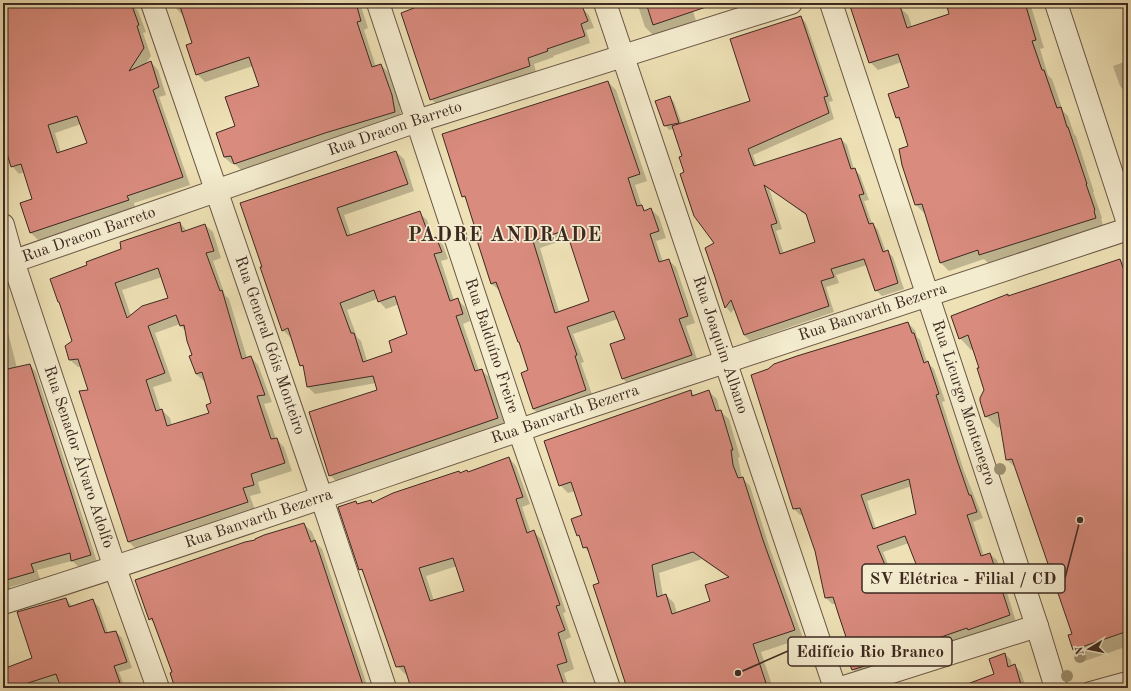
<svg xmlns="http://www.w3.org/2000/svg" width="1131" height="691" viewBox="0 0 1131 691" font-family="'Old Standard TT',serif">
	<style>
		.shadow { fill: #0003; fill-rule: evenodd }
		.building { fill: #d98b7e; stroke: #3d2921; fill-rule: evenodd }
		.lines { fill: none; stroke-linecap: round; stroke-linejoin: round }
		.lane-casing { stroke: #695746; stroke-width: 13 }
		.street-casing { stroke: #695746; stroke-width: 24 }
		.lane { stroke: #f4eccf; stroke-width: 11 }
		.street { stroke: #f4eccf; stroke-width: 22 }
		.tree { fill: #9e9172 }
		.labels { text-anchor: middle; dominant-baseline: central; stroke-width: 3.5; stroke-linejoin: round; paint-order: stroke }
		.street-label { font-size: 16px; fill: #3d2921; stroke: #f4eccf }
		.district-label { font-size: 20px; font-weight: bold; letter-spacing: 1px; fill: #3d2921; stroke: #f4eccf }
		.leader { fill: none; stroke: #3d2921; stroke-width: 1.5 }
		.callout-dot { fill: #3d2921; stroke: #f4eccf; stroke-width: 1.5 }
		.callout { fill: #f4eccf; stroke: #3d2921; stroke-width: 1.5 }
		.callout-label { font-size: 17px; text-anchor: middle; font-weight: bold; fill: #3d2921 }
	</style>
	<rect width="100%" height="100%" fill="#eee1b5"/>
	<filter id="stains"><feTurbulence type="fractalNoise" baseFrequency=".005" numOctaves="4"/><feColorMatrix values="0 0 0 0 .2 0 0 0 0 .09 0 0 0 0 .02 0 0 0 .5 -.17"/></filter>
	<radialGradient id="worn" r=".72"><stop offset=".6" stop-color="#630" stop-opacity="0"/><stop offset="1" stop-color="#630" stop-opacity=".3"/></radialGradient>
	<g class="shadow">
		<path d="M 3,3 L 131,4 L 138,11 L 146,32 L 143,33 L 151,56 L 145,65 L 151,62 L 158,70 L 166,95 L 159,97 L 190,185 L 134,203 L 135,207 L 38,240 L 30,232 L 33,200 L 24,172 L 19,174 L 12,166 L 7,149 L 5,149 L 3,148 ZM 81,124 L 88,144 L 61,153 L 55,133 Z"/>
		<polygon points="173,3 360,3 368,28 364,30 376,67 381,65 388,72 399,103 402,120 242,171 235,164 232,164 224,157 237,127 260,87 253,66 205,82 197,74 193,43 186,19 174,6"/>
		<polygon points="413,3 577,3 589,15 594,28 586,30 590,43 553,56 554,57 534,64 536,72 438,105 431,99"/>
		<polygon points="637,3 701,3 692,8 696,21 653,35 645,27"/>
		<polygon points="851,3 899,3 900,8 908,15 912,27 950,15 947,3 1030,3 1044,48 1040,49 1048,75 1052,79 1063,111 1068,116 1074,134 1076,136 1094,192 1093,192 1102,218 1101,219 1103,225 988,263 984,259 949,271 941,263 926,212 924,213 916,205 910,147 902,123 897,118 910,88 902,62 878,70 870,62"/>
		<path d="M 801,17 L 806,23 L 833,101 L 829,102 L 834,119 L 753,155 L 757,166 L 841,139 L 847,145 L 854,169 L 860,175 L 869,200 L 864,201 L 872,223 L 878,230 L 886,252 L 887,251 L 893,257 L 904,289 L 882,296 L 876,290 L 867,265 L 836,275 L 839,283 L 826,287 L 834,312 L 750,341 L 744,335 L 735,308 L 731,313 L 726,307 L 706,248 L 715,243 L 685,172 L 684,157 L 674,129 L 669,130 L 665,125 L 670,97 L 674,102 L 682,124 L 751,102 ZM 769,188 L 807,216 L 816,243 L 784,254 L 776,231 L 782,229 Z"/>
		<polygon points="1128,48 1128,90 1124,91 1120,86 1113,66 1127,61 1123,49"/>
		<path d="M 608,82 L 616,90 L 647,181 L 635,185 L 642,207 L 646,211 L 651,209 L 659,217 L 666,238 L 656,241 L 663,262 L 668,260 L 676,267 L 695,323 L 686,326 L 698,362 L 630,386 L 622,378 L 626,339 L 618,319 L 573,334 L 584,362 L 581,363 L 593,397 L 541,416 L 533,409 L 529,371 L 521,344 L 518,342 L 500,291 L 492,284 L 474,229 L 476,228 L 467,200 L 463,196 ZM 570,238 L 591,301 L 559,312 L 540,248 Z"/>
		<path d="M 396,152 L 404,159 L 414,191 L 344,215 L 351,236 L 419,213 L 427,220 L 434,239 L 436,238 L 443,245 L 448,259 L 441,261 L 454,301 L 458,300 L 465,307 L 470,321 L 463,324 L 479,371 L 481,370 L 489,377 L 505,425 L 337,482 L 330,475 L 378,391 L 376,383 L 315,394 L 308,387 L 305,369 L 301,365 L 292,337 L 290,337 L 283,330 L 261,268 ZM 377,299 L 386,309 L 399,304 L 409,335 L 394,352 L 367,361 L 361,341 L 357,337 L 347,310 ZM 292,326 L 285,330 L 285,328 Z"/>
		<path d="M 180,223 L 187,231 L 205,225 L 213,232 L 221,258 L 213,261 L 225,295 L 229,299 L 247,358 L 251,357 L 258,365 L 272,402 L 264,404 L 276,439 L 284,447 L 292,471 L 258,482 L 261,493 L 250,496 L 255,510 L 137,550 L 129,542 L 81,392 L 89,390 L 82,367 L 78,367 L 70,360 L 88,266 ZM 162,277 L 170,299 L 131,316 L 122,290 ZM 180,324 L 186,332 L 196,374 L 204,381 L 205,381 L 213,404 L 210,414 L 172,426 L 170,418 L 162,410 L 161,411 L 153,387 L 172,381 L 155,333 Z"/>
		<polygon points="1120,260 1128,268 1128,646 1085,661 1074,649 1073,634 1016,468 1007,460 1001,426 998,428 986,416 985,390 980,368 974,349 971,350 960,338 1007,295 1009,297"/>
		<polygon points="3,313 17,368 30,365 36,372 97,562 79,567 72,561 37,570 40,579 10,587 12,592 3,595"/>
		<path d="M 908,323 L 915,330 L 917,337 L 920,340 L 927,362 L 934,369 L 945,401 L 942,402 L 964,471 L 983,518 L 973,522 L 984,556 L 990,554 L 997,560 L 1016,622 L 976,636 L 974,634 L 907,657 L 860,676 L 853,669 L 851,650 L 836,604 L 832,604 L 826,598 L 816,551 L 804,515 L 800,515 L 794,509 ZM 912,486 L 917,514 L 876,529 L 867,501 ZM 909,543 L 917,564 L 891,572 L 883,552 Z"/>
		<path d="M 690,391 L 695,396 L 709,392 L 717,399 L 720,411 L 729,419 L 740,457 L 738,458 L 741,474 L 742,478 L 750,486 L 770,549 L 803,638 L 761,652 L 773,688 L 628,688 L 601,583 L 591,555 L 584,547 L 581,538 L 578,535 L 583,516 L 575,491 L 568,493 L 560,485 ZM 702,559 L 729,578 L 711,602 L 677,613 L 674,603 L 666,595 L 663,596 L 659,573 Z"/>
		<path d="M 509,458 L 516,466 L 530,504 L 522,507 L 531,533 L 534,532 L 541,539 L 566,612 L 563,613 L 571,637 L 565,640 L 574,669 L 564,673 L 569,688 L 412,688 L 408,673 L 405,674 L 397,666 L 366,576 L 360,569 L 356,502 L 358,505 L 371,501 L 373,503 L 459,472 L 461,473 L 467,471 L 469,473 ZM 457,566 L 465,591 L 434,601 L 426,576 Z"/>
		<polygon points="304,524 312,532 316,542 322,549 368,688 176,688 173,673 156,625 150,619 256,541"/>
		<polygon points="66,599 73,607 92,600 99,607 108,633 116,632 122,638 132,668 119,672 125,688 62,688 60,681 36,688 3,688 3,669 33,659"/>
		<polygon points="1005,654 1011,660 1012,667 1015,666 1021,672 1026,688 958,688 995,675"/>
	</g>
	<g class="building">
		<path d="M 3,3 L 131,3 L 139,25 L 137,26 L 144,48 L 129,71 L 151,61 L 159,87 L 153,90 L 183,177 L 127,196 L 129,200 L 30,233 L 20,203 L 32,199 L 21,164 L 11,167 L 3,140 ZM 77,116 L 87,143 L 57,153 L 48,125 Z"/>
		<polygon points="179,3 356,3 361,21 357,22 372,67 381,64 392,95 395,112 325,133 234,164 231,156 224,157 216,133 235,126 225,97 259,86 249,57 196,75 186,45 192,43"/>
		<polygon points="412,3 581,3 588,21 581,24 585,36 547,49 548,51 528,58 530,66 430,100 401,13 414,8"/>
		<polygon points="646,3 709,3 709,6 653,25"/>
		<polygon points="849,3 894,3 895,7 900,6 907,28 949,14 946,3 1025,3 1036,40 1032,41 1042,70 1044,70 1057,108 1061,107 1067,127 1068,127 1087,184 1086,184 1095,210 1094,211 1096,218 979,255 978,250 940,263 922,204 915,205 902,165 899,149 908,146 899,117 896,118 888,94 909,87 898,54 869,63"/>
		<path d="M 801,16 L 828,96 L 824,97 L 829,113 L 748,149 L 754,166 L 841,138 L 851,169 L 855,168 L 864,194 L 859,195 L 869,224 L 873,223 L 883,252 L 888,250 L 898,283 L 875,291 L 864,259 L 831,269 L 834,277 L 821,281 L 829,306 L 744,335 L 731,300 L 725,308 L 715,277 L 705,248 L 714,243 L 694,216 L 680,174 L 684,172 L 679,157 L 682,156 L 672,126 L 750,101 L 730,39 ZM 764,185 L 806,214 L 815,242 L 780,254 L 771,225 L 777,223 Z"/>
		<path d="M 608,81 L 640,174 L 628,178 L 637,206 L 642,205 L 644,211 L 651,208 L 659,231 L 650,234 L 659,262 L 669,259 L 688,316 L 679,319 L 692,355 L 622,379 L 610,344 L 625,339 L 614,311 L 567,327 L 577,355 L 575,356 L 586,390 L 533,409 L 521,373 L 528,370 L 519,342 L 518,342 L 496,282 L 491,284 L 473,228 L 475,228 L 465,196 L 462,197 L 442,134 ZM 566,230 L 589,301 L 555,313 L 533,241 Z"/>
		<polygon points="670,96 679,123 664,126 655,101"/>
		<path d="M 396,151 L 408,184 L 337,208 L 347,236 L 420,211 L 430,239 L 436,237 L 442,252 L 434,254 L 443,280 L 450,301 L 458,298 L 463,314 L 456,316 L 475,371 L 482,369 L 498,418 L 329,476 L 309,412 L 377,390 L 373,376 L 307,387 L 303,365 L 300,366 L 288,328 L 282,331 L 260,267 L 262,267 L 240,203 ZM 374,290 L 378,302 L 395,296 L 407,334 L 389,341 L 392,352 L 363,362 L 354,333 L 351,333 L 340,303 Z"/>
		<path d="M 180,222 L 182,232 L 205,224 L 214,251 L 206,253 L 220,291 L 222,290 L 242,359 L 251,356 L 265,395 L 257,396 L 271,439 L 277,438 L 285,463 L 251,474 L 254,485 L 243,488 L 248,502 L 128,542 L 79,391 L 88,390 L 78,359 L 69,360 L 65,346 L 72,341 L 59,302 L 58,302 L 50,279 L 87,265 L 86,262 L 121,249 L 120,242 ZM 158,268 L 168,298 L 142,306 L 127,318 L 115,283 ZM 176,315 L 180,326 L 184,325 L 187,341 L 192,355 L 189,356 L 196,374 L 202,372 L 211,403 L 206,405 L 209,413 L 167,426 L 162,409 L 156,411 L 146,380 L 165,373 L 148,326 Z"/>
		<polygon points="1120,259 1128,282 1128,631 1073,650 1068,635 1072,634 1012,459 1006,460 998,412 985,417 980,401 980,398 984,390 977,368 979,368 968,335 959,339 951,316 1008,294 1008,296"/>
		<path d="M 908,322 L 912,333 L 914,333 L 924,363 L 928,361 L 939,394 L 936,395 L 958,463 L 969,495 L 971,495 L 977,512 L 967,515 L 981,556 L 990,553 L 1010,615 L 968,630 L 967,628 L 901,651 L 902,654 L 852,670 L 844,651 L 850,649 L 838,613 L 833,597 L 825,598 L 815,551 L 800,508 L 793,509 L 751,375 L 768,369 L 774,364 L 797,356 ZM 909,479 L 916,514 L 873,529 L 861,495 ZM 905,536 L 916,564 L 888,572 L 877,546 Z"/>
		<polygon points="30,364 91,555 71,561 70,553 31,564 34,572 3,581 3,483 6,483 3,470 3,370"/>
		<path d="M 691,390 L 692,396 L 709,390 L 716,411 L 721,410 L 733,450 L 731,450 L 733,465 L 738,478 L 743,477 L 763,540 L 795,630 L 753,644 L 766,683 L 750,688 L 627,688 L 593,585 L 599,583 L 587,547 L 583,548 L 579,535 L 577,536 L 571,519 L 582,515 L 571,482 L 559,486 L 544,441 ZM 693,552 L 729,577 L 705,585 L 710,601 L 672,614 L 666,594 L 657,597 L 652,565 Z"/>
		<path d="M 509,457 L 523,497 L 516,499 L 527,533 L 534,530 L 560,605 L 556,606 L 565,630 L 558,633 L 567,662 L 557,665 L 565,688 L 411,688 L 404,666 L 396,667 L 362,569 L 359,570 L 338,507 L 356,501 L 357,504 L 371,500 L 372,503 L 393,493 L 459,471 L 460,473 L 467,470 L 468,472 ZM 453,558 L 464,591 L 430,601 L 419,568 Z"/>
		<polygon points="304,523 311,542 315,540 364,688 175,688 170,673 172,672 152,618 149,620 135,580 245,542 255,540 255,539 264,535"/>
		<polygon points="66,598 69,607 93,599 105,633 116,631 127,662 114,666 120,683 106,688 61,688 56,674 25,684 27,688 7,688 3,676 3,669 32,658 17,612"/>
		<polygon points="1005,653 1008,667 1015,664 1022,688 962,688 962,686 994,674 989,659"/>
	</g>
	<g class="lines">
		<defs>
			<polyline id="lane" points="1088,688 1128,677"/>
			<g id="street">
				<path id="s1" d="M 152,3 L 322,499 L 385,688"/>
				<path id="s2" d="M 378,3 L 519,430 L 609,688"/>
				<path id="s3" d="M 605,3 L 835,688"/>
				<path id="s4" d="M 831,3 L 1037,626 L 1056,688"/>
				<polyline points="1056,3 1128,223"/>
				<path id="s5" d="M 3,225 L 13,261 L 115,568 L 158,688"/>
				<path id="s6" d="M 3,265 L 417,121 L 791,3"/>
				<path id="s7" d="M 3,603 C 176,549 346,489 517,431 C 720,362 924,296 1128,229"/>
				<polyline points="841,688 1037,626"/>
			</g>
		</defs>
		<use href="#lane" class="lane-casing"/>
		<use href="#street" class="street-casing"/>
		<use href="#lane" class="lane"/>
		<use href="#street" class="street"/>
	</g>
	<g class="tree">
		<circle cx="1000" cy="469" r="6"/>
		<circle cx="1080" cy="657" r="6"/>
		<circle cx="1067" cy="676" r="6"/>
	</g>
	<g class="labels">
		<g class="street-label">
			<text stroke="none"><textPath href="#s6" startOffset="415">Rua Dracon Barreto</textPath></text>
			<text stroke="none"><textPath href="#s6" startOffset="91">Rua Dracon Barreto</textPath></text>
			<text stroke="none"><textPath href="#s7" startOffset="917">Rua Banvarth Bezerra</textPath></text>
			<text stroke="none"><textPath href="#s1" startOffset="362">Rua General Góis Monteiro</textPath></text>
			<text stroke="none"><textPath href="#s3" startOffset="361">Rua Joaquim Albano</textPath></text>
			<text stroke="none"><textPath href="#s2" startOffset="361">Rua Balduíno Freire</textPath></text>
			<text stroke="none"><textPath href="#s4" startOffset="421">Rua Licurgo Montenegro</textPath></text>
			<text stroke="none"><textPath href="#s7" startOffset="593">Rua Banvarth Bezerra</textPath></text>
			<text stroke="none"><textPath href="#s5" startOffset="244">Rua Senador Álvaro Adolfo</textPath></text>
			<text stroke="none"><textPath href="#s7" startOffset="269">Rua Banvarth Bezerra</textPath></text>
		</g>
		<g class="district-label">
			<text x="505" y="236">PADRE ANDRADE</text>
		</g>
	</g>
	<path class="leader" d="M1080 520L1065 578M738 673L788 651"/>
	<g class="callout-dot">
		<circle cx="1080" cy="520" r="4"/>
		<circle cx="738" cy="673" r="4"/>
	</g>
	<g class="callout">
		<rect x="862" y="564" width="203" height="29" rx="4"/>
		<rect x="788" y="637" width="164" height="29" rx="4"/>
	</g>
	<g class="callout-label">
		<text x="963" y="584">SV Elétrica - Filial / CD</text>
		<text x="870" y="657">Edifício Rio Branco</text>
	</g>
	<rect width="1131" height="691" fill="none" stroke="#eee1b5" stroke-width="16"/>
	<rect x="4" y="4" width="1123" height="683" fill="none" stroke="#3d2921" stroke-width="2"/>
	<rect x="8" y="8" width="1115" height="675" fill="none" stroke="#3d2921"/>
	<g transform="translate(1089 649) rotate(260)" stroke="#f4eccf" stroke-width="3" paint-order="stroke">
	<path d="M0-3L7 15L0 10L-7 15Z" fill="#3d2921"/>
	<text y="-6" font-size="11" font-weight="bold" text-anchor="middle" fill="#3d2921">N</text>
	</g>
	<rect width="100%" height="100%" filter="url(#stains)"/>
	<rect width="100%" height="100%" fill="url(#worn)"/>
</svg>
